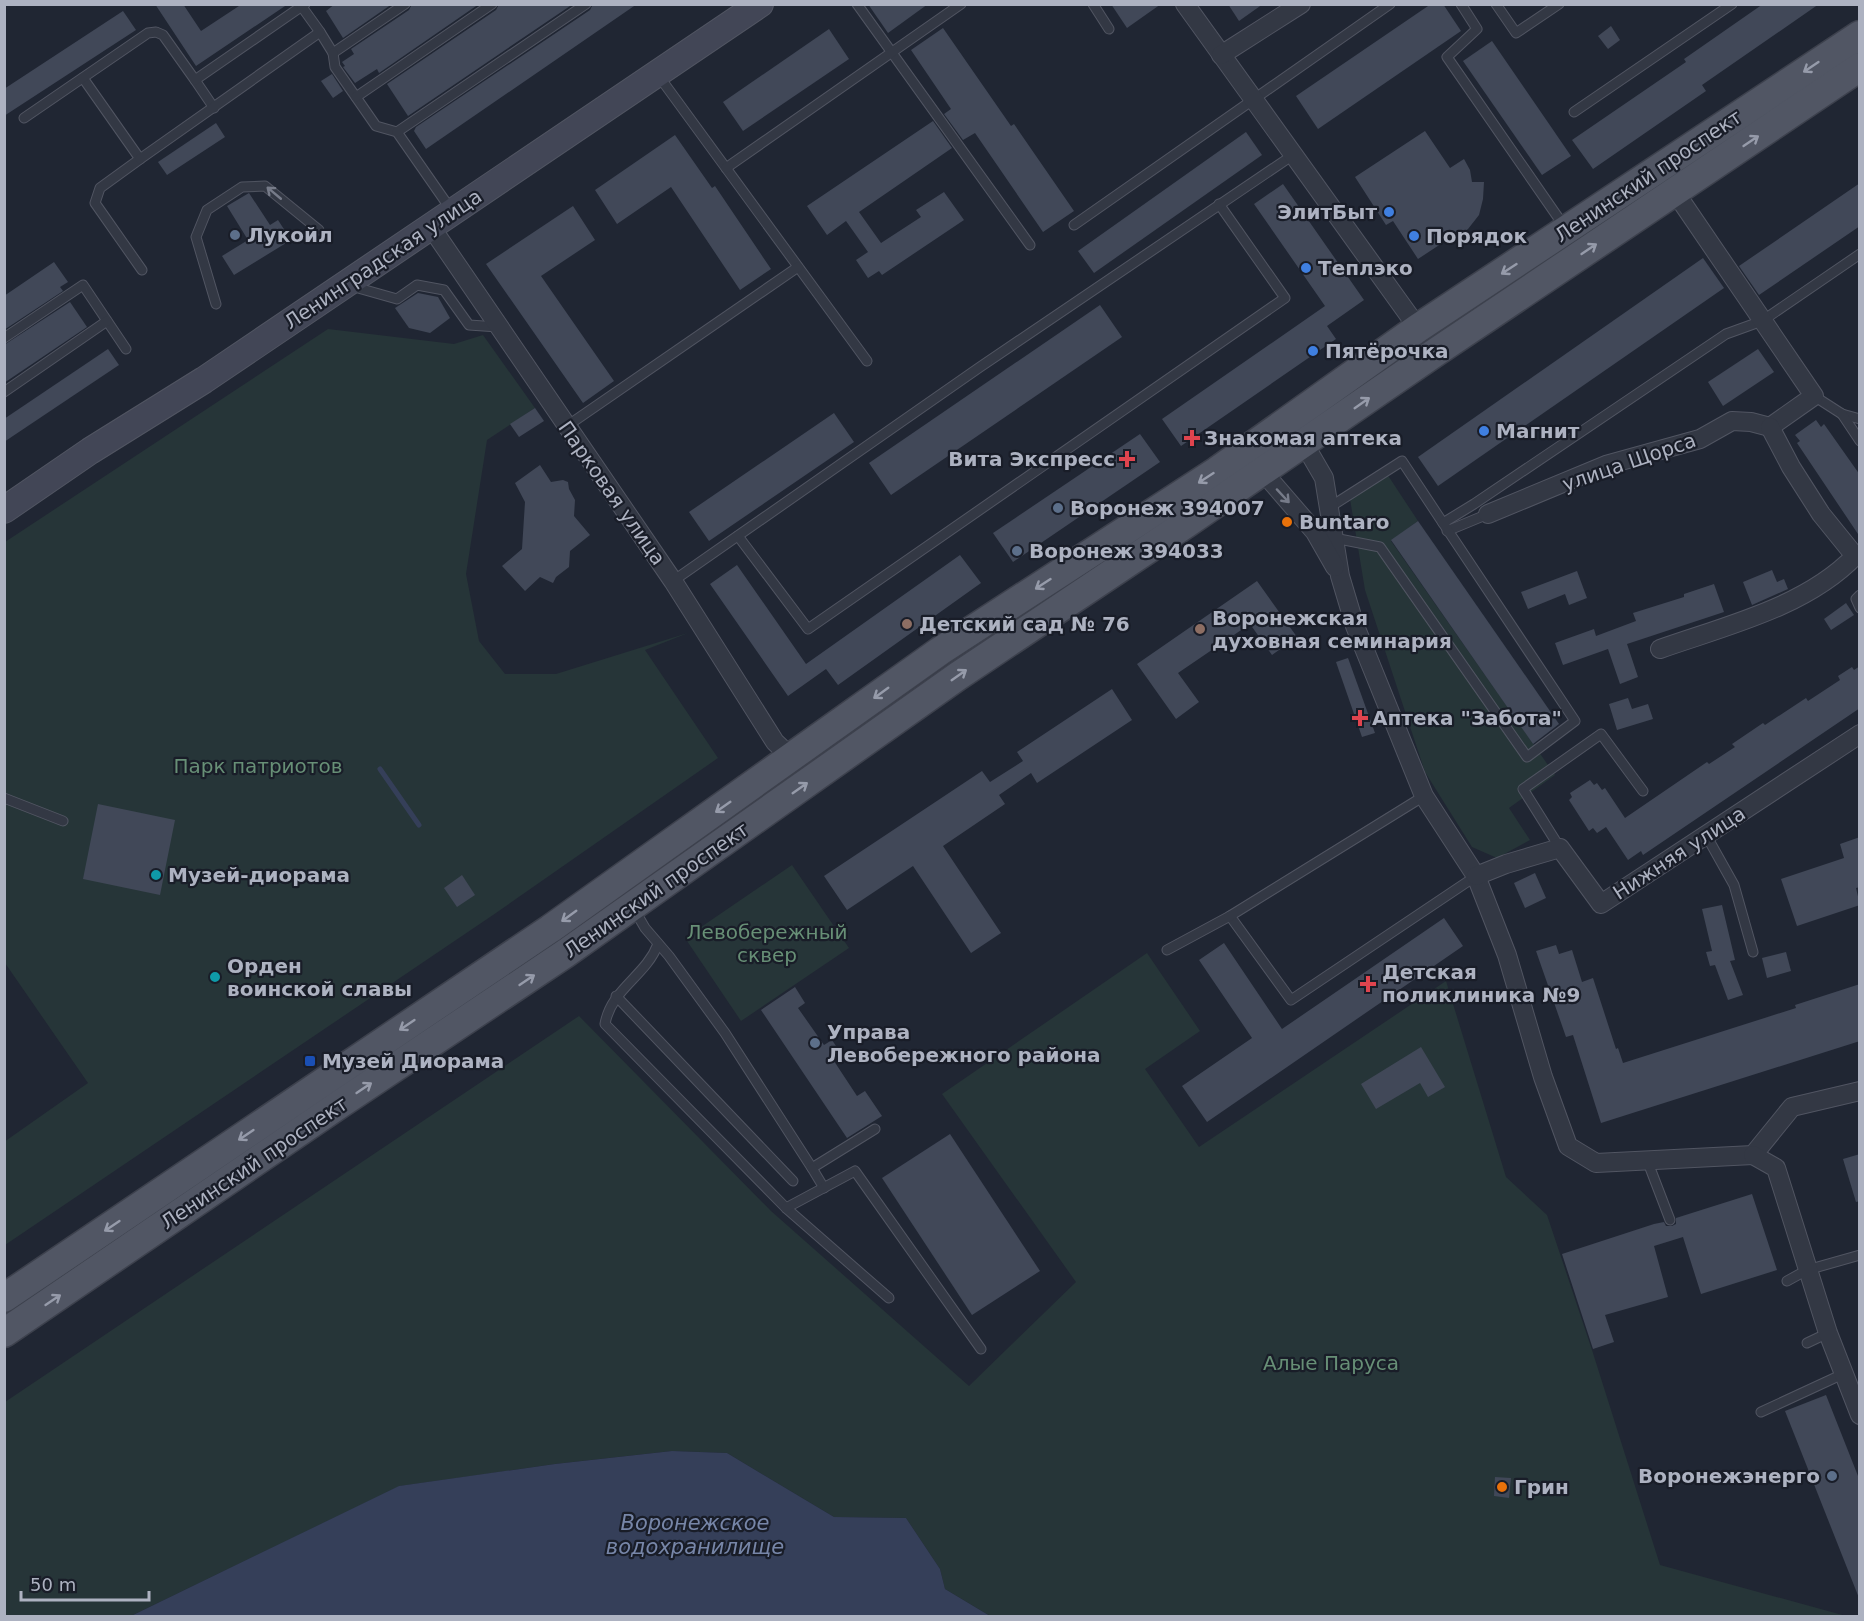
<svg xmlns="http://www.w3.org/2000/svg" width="1864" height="1621" viewBox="0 0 1864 1621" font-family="'DejaVu Sans',sans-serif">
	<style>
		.green { fill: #263538 }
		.water { fill: #353f59 }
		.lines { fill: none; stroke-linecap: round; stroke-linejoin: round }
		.stream { stroke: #353f59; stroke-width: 5 }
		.building { fill: #414858 }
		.service-casing { stroke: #515562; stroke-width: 11 }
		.minor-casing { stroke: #515562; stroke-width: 20 }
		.secondary-casing { stroke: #515562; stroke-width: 28 }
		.primary-casing { stroke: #3d414d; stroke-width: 31 }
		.service { stroke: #333844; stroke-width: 9 }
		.minor { stroke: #333844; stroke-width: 18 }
		.secondary { stroke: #424656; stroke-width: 26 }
		.primary { stroke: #515664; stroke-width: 28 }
		.oneway { stroke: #969baa }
		.oneway2 { stroke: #767b89 }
		.shop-dot { fill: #3f7fe0; stroke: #191d28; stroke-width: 2 }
		.service-dot { fill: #5c6f8a; stroke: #191d28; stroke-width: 2 }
		.health-dot { fill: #e0444e; stroke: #191d28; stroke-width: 2 }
		.food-dot { fill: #e8710a; stroke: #191d28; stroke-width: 2 }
		.education-dot { fill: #8d6e63; stroke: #191d28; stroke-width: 2 }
		.culture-dot { fill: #0f9aa8; stroke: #191d28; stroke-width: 2 }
		.transit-dot { fill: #1a4fb4; stroke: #191d28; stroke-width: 2 }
		.labels { text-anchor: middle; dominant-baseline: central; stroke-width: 4.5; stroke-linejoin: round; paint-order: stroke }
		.street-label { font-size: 20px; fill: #adb2c1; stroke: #191d28 }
		.poi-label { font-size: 20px; font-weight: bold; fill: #adb2c1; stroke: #191d28; text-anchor: start }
		.park-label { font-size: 20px; fill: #678f76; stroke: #191d28 }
		.water-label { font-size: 21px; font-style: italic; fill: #7786a8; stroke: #191d28 }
	</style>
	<rect width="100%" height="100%" fill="#202633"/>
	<g class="green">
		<polygon points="328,329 454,344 483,335 535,408 487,440 466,574 479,641 505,674 556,674 688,633 645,650 718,758 493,915 5,1245 4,1142 88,1083 5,963 5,542"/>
		<polygon points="1387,474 1418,521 1391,541 1555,775 1509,808 1530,840 1497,858 1472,847 1425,772 1365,590 1350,499"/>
		<polygon points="792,865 849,948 741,1021 685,938"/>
		<polygon points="1147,953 1200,1031 1145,1069 1199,1147 1446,981 1506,1177 1547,1215 1592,1350 1660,1565 1846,1616 990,1616 945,1589 940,1569 906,1518 834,1517 727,1453 672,1451 555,1464 400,1486 131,1616 5,1616 5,1402 579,1016 771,1211 969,1386 1076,1282 942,1094"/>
	</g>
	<polygon class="water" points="672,1451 727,1453 834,1517 906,1518 940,1569 945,1589 990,1616 131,1616 399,1486 555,1464"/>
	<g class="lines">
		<polyline class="stream" points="380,769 419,825"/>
	</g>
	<g class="building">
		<polygon points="155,4 183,4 201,31 242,4 288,4 196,66"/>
		<polygon points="335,4 392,4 343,38 326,11"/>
		<polygon points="412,4 479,4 379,73 377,69 355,83 343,67 345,66 342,62 354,54 351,49 409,10"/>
		<polygon points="499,4 573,4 408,116 387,84 496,10"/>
		<polygon points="593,4 637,4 426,149 414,131 416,127 590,10"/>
		<polygon points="868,4 928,4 888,33"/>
		<polygon points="1111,4 1161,4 1127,28"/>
		<polygon points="1228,4 1263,4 1239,21"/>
		<polygon points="1431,4 1443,4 1461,31 1318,129 1296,96"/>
		<polygon points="1763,4 1819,4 1702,85 1706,91 1593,169 1572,140 1686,62 1684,59"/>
		<polygon points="123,11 136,30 4,116 4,89"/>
		<polygon points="1611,26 1620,40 1608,49 1598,36"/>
		<polygon points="943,28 1011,126 1014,124 1074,211 1043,232 975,133 963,140 944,114 951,109 911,50"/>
		<polygon points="829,29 849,59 743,131 723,102"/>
		<polygon points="1492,41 1571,156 1542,175 1463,61"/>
		<polygon points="332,74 343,91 333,98 321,81"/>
		<polygon points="933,121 952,148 859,212 881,243 921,217 916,210 944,192 964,220 882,275 879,271 868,278 856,260 868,252 846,221 827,235 807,206"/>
		<polygon points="216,123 225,137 167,175 158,162"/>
		<polygon points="1425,131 1450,168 1464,159 1470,170 1472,182 1484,182 1483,199 1479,215 1468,229 1458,236 1456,234 1418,259 1393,221 1386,225 1355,177"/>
		<polygon points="1246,132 1262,155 1094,273 1078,251"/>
		<polygon points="675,135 712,188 715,186 771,269 740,290 671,187 617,224 595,190"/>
		<polygon points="1860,183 1860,226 1759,295 1739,266"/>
		<polygon points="1283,184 1364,300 1327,326 1336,339 1181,446 1162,419 1325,306 1254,204"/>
		<polygon points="249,193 270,225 278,220 291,240 234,275 222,256 248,240 227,206"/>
		<polygon points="573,206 595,240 541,276 614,381 583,403 486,264"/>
		<polygon points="1703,258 1724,288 1438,486 1418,457"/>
		<polygon points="54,262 68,282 60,287 63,291 4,330 4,296"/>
		<polygon points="418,293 438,297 450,318 430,333 409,328 395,308"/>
		<polygon points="70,302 87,327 4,383 4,345"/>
		<polygon points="1100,305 1122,337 891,495 869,463"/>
		<polygon points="108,349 119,365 4,442 4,419"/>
		<polygon points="1758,349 1774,372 1723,406 1708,382"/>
		<polygon points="535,408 544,421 519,437 510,424"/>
		<polygon points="834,413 854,442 709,541 689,512"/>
		<polygon points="1816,420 1821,427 1824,424 1860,475 1860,537 1797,443 1800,441 1795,435"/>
		<polygon points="1140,434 1160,462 1013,562 993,533"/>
		<polygon points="540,465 551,482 563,480 568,482 569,489 575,500 574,516 590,535 570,551 569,567 556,577 553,583 540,577 525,591 502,566 522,549 525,502 515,483"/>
		<polygon points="1418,521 1559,724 1533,744 1391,540"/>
		<polygon points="960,555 981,583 838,685 826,669 788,696 710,584 737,565 806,664"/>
		<polygon points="1772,570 1777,582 1784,579 1788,589 1752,605 1743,582"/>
		<polygon points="1577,571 1587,598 1569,605 1565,594 1528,609 1521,592"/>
		<polygon points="1257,581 1297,637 1272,655 1250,624 1178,673 1199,702 1176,719 1137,664"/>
		<polygon points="1714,584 1724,612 1627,644 1638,677 1620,684 1608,649 1563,665 1555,643 1594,629 1596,636 1636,621 1633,613 1684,597 1684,594"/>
		<polygon points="1846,603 1854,615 1831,630 1824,619"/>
		<polygon points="1348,658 1375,733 1362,737 1336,662"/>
		<polygon points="1860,666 1860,708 1643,855 1641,851 1628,860 1606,827 1597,833 1593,828 1589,831 1569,800 1572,797 1570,793 1590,780 1594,785 1597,783 1602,790 1605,788 1625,818 1707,762 1709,764 1735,747 1732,744 1763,723 1765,725 1806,698 1808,701 1840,680 1838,676 1852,667 1854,670"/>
		<polygon points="1112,689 1132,720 1037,783 1031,773 999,795 1005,804 943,846 1001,933 971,953 913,866 847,910 824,876 982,771 990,782 1023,761 1017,752"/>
		<polygon points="1628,698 1632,709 1648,704 1653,719 1617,730 1609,704"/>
		<polygon points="98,804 175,820 160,895 83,879"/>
		<polygon points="1860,837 1860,887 1856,888 1860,905 1797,926 1781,879 1844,858 1840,844"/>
		<polygon points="1535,873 1546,898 1525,908 1514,883"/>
		<polygon points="462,875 475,895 457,907 444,888"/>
		<polygon points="1722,905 1735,960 1730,961 1743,995 1728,1000 1715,965 1710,966 1706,952 1712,951 1702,909"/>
		<polygon points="1444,918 1463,946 1207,1122 1182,1086 1252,1038 1199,960 1224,943 1282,1029"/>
		<polygon points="1556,945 1559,954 1572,950 1582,982 1593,978 1616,1049 1618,1048 1623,1063 1796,1008 1795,1005 1860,984 1860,1041 1601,1123 1573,1035 1566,1037 1536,951"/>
		<polygon points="1786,952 1791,971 1767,978 1762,958"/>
		<polygon points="795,987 805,1003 798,1008 824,1045 832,1040 840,1052 832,1058 857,1096 865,1091 882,1116 847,1138 761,1010"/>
		<polygon points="1421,1047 1445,1087 1428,1097 1420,1083 1376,1109 1361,1084"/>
		<polygon points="950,1134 1040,1271 972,1315 882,1178"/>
		<polygon points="1860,1154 1860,1201 1856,1202 1843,1159"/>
		<polygon points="1752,1194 1777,1270 1701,1294 1683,1237 1654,1246 1668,1297 1605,1315 1614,1342 1593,1349 1562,1254 1654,1224 1664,1222 1666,1226 1672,1226 1676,1224 1676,1218"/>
		<polygon points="1826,1395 1860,1481 1859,1598 1785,1411"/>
		<polygon points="1495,1477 1511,1478 1509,1498 1494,1496"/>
	</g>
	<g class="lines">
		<defs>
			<g id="service">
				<polyline points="857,4 1030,245"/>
				<polyline points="1093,4 1109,29"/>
				<polyline points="1461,4 1477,29 1447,57 1564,226"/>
				<polyline points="1496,4 1516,33 1559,4"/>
				<polyline points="320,32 333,53 405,4"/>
				<polyline points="333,53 335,67 376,126 397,132 452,211"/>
				<polyline points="658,75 867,361"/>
				<polyline points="83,78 140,159 100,188 95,203 142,270"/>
				<polyline points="195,80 214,108"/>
				<polyline points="356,97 492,4"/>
				<polyline points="1574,112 1732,4"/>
				<polyline points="24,118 148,33 156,32 163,35 195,80 305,4"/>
				<polyline points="397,132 586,4"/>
				<polyline points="140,159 320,32 302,7"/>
				<polyline points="726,168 961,4"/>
				<polyline points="1074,225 1390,4"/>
				<polyline points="351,286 397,299 417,285 444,290 469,325 498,327"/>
				<polyline points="216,304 196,237 207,210 242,187 265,186 319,230"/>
				<polyline points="4,338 83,285 126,349"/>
				<polyline points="4,392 107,321"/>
				<polyline points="1814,396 1842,414 1860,419"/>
				<polyline points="1842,414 1860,441"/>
				<polyline points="567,426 798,267"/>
				<polyline points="1330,507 1402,461 1443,523"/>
				<polyline points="1447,531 1488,514"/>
				<polyline points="738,536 808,629 1285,298 1219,204"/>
				<polyline points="1334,538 1380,547 1527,757 1575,721 1443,523 1474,504 1726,334 1762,321 1860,254"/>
				<polyline points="673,581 980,367 1293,155"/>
				<polyline points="1860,595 1856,599 1860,608"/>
				<polyline points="4,798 63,821"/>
				<polyline points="1706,835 1734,885 1753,952"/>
				<polyline points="1560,848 1523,789 1601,734 1643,791"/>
				<polyline points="634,909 645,928 669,956 725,1033 812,1168 875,1129"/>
				<polyline points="1230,916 1291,1000 1476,876"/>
				<path d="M 658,944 C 646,976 611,989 605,1024 L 786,1208 L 889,1298"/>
				<polyline points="1167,950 1230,916 1424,796"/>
				<polyline points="616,996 793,1181"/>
				<polyline points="1647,1160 1670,1220"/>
				<polyline points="812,1168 824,1188"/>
				<polyline points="786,1208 855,1171 981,1349"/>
				<polyline points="1787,1281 1807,1270 1860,1255"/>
				<polyline points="1807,1343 1828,1333"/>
				<polyline points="1761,1412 1843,1374"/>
			</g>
			<g id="minor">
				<polyline points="1185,4 1418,328"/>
				<polyline points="1221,55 1301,4"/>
				<polyline points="1675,192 1814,396 1770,427"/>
				<polyline points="431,227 673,581 775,742 792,758"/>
				<polyline points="1299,435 1324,478 1340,576 1355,626 1424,796 1476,876 1507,955 1543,1077 1568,1146 1596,1163 1753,1155 1792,1107 1860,1091"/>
				<polyline points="1257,465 1315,532 1335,567"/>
				<polyline points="1488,514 1606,465 1700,439 1732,421 1751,422 1770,427"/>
				<path d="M 1660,649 C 1725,626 1806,607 1855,556 L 1821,514 L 1791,467 L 1770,427"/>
				<polyline points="1476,876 1506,864 1560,848 1601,904 1860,734"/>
				<polyline points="1753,1155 1776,1168 1828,1333 1860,1415"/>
			</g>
			<polyline id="secondary" points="4,510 90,451 204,380 760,4"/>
			<g id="primary">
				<polyline points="4,1298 550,929 940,651 1217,471 1418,328 1860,35"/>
				<polyline points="4,1333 340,1104 566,953 958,676 1187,523 1436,352 1860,67"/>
			</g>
		</defs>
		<use href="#service" class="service-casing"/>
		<use href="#minor" class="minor-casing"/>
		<use href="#secondary" class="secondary-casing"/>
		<use href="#primary" class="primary-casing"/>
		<use href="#service" class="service"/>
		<use href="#minor" class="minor"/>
		<use href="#secondary" class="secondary"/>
		<use href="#primary" class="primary"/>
	</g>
	<defs><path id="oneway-shaft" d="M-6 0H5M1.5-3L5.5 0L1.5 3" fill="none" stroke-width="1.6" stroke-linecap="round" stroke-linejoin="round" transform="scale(1.5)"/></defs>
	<g class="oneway">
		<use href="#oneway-shaft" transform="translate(1811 67) rotate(146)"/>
		<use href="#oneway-shaft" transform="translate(1751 141) rotate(-34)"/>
		<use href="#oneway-shaft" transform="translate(1589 249) rotate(-34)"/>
		<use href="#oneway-shaft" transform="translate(1509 269) rotate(147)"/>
		<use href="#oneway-shaft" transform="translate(1362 403) rotate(-35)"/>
		<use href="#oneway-shaft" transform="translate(1206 478) rotate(147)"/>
		<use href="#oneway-shaft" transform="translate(1043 584) rotate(147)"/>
		<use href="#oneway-shaft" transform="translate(959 675) rotate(-35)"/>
		<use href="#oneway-shaft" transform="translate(881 693) rotate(144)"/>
		<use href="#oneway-shaft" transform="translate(800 788) rotate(-35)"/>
		<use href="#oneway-shaft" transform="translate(723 807) rotate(145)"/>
		<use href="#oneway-shaft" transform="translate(569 916) rotate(144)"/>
		<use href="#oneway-shaft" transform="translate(527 980) rotate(-34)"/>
		<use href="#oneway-shaft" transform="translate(407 1025) rotate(146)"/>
		<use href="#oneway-shaft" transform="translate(364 1088) rotate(-34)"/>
		<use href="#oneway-shaft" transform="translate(246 1135) rotate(146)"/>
		<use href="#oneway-shaft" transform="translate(112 1226) rotate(146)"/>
		<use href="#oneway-shaft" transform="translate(53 1300) rotate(-34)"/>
	</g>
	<g class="oneway2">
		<use href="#oneway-shaft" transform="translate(274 193) rotate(-140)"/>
		<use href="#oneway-shaft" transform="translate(1283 496) rotate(47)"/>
	</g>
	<g class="shop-dot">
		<circle cx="1389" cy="212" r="6"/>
		<circle cx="1414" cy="236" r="6"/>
		<circle cx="1306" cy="268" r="6"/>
		<circle cx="1313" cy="351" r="6"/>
		<circle cx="1484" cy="431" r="6"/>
	</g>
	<g class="service-dot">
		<circle cx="235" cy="235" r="6"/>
		<circle cx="1058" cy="508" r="6"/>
		<circle cx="1017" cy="551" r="6"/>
		<circle cx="815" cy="1043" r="6"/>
		<circle cx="1832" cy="1476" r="6"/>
	</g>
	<g class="health-dot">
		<path d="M1189 429h6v6h6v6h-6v6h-6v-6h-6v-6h6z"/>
		<path d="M1124 450h6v6h6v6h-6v6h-6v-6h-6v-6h6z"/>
		<path d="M1357 709h6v6h6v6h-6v6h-6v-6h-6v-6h6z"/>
		<path d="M1365 975h6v6h6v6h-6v6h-6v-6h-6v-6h6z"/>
	</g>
	<g class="food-dot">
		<circle cx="1287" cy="522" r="6"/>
		<circle cx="1502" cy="1487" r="6"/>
	</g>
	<g class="education-dot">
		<circle cx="907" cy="624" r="6"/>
		<circle cx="1200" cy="629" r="6"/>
	</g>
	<g class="culture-dot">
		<circle cx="156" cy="875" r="6"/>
		<circle cx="215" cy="977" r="6"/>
	</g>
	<rect class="transit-dot" x="304" y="1055" width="12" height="12" rx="3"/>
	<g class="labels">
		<g class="street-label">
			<text transform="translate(1648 176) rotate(-34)">Ленинский проспект</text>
			<text transform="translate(383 259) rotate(-34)">Ленинградская улица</text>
			<text transform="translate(1629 462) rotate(-19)">улица Щорса</text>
			<text transform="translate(612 493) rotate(55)">Парковая улица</text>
			<text transform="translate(1679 853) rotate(-33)">Нижняя улица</text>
			<text transform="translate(656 890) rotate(-35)">Ленинский проспект</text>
			<text transform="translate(254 1163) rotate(-34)">Ленинский проспект</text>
		</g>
		<g class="poi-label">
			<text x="1377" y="212" text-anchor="end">ЭлитБыт</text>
			<text x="247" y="235">Лукойл</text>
			<text x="1426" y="236">Порядок</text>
			<text x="1318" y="268">Теплэко</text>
			<text x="1325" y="351">Пятёрочка</text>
			<text x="1496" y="431">Магнит</text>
			<text x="1204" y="438">Знакомая аптека</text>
			<text x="1115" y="459" text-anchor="end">Вита Экспресс</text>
			<text x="1070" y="508">Воронеж 394007</text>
			<text x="1299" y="522">Buntaro</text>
			<text x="1029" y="551">Воронеж 394033</text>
			<text x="1212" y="618">Воронежская<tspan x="1212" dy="23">духовная семинария</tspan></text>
			<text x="919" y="624">Детский сад № 76</text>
			<text x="1372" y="718">Аптека "Забота"</text>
			<text x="168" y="875">Музей-диорама</text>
			<text x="227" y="966">Орден<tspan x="227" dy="23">воинской славы</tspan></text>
			<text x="1382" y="972">Детская<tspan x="1382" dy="23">поликлиника №9</tspan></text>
			<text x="827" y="1032">Управа<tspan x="827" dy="23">Левобережного района</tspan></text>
			<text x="322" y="1061">Музей Диорама</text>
			<text x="1820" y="1476" text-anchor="end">Воронежэнерго</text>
			<text x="1514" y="1487">Грин</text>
		</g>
		<g class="park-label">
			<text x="258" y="766">Парк патриотов</text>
			<text x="767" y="932">Левобережный<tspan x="767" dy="23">сквер</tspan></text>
			<text x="1331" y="1363">Алые Паруса</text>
		</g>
		<g class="water-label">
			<text x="695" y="1523">Воронежское<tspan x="695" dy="24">водохранилище</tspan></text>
		</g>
	</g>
	<rect width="1864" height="1621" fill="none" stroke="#adb2c1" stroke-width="12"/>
	<path d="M21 1591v9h128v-9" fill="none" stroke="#adb2c1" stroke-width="3"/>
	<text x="30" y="1591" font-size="18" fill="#adb2c1" stroke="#191d28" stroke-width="4.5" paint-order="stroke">50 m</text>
</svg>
